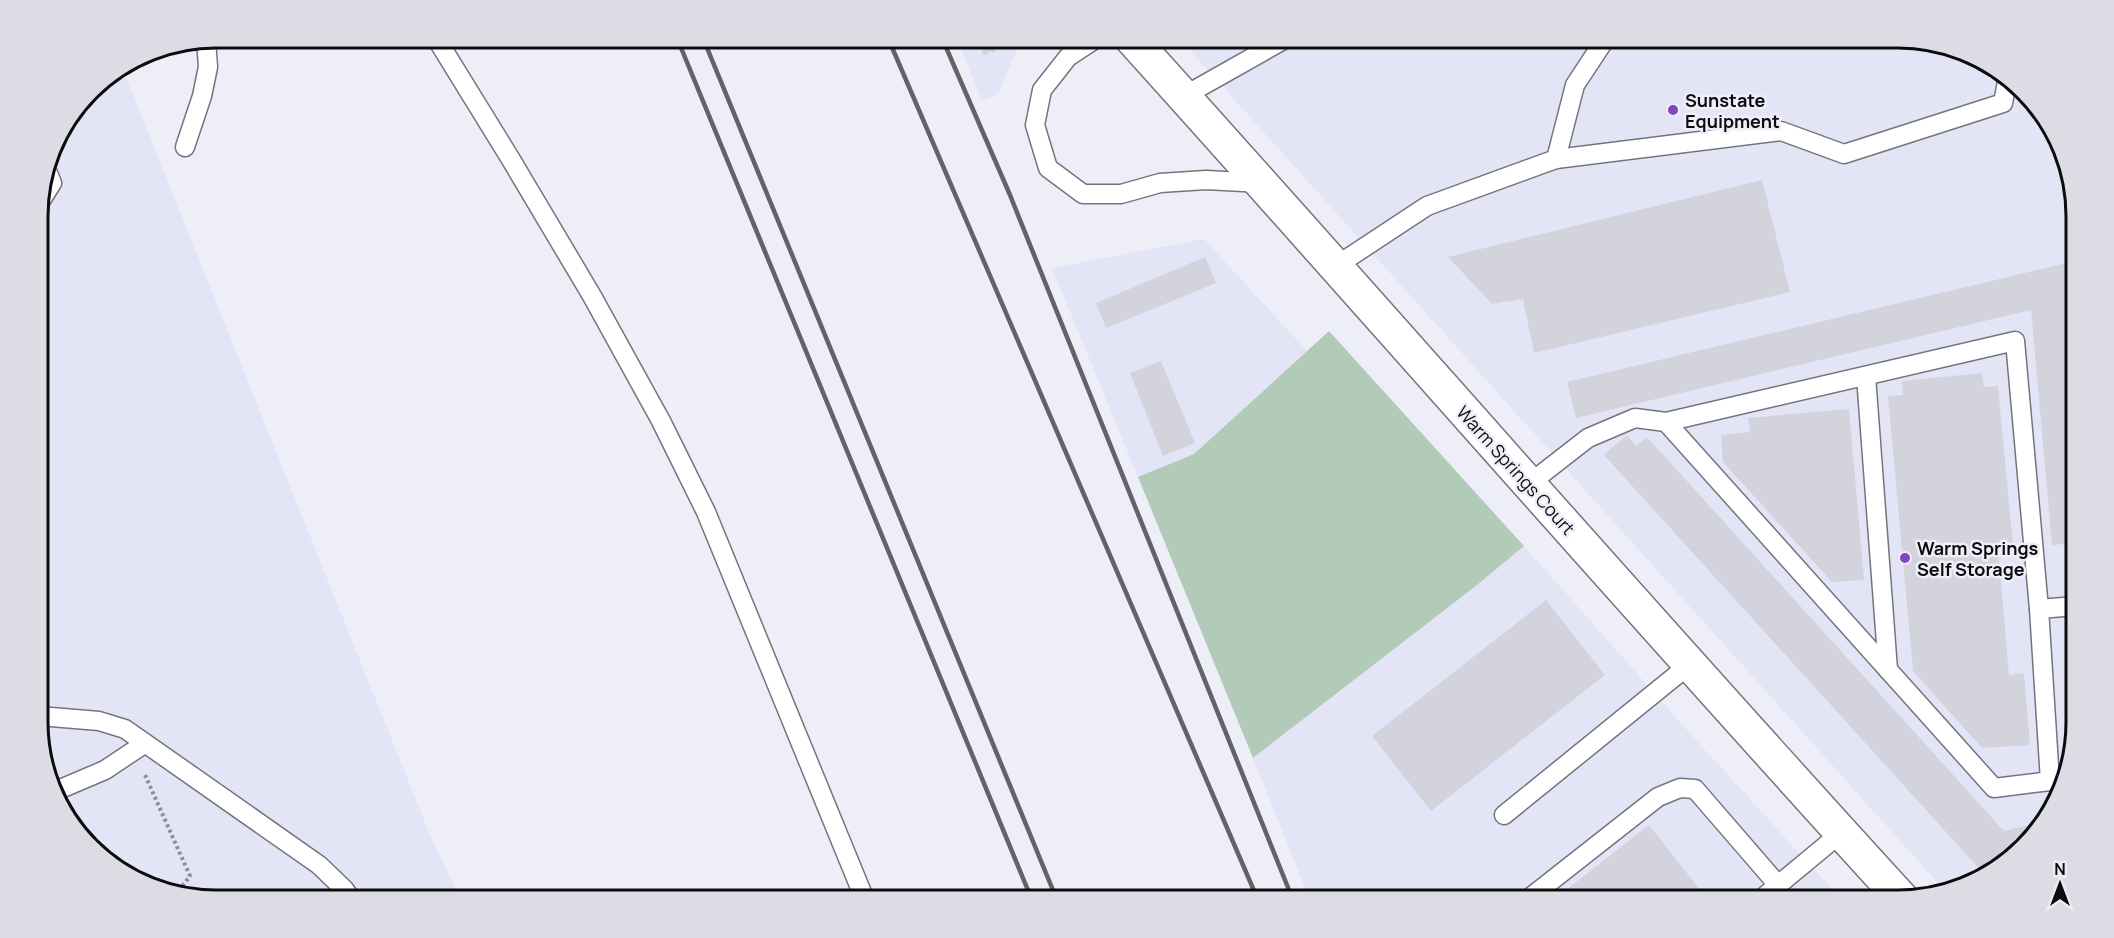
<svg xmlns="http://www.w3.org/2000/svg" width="2114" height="938" viewBox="0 0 2114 938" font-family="Manrope,sans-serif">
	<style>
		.built { fill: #e4e4f7 }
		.green { fill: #b2cbb9 }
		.building { fill: #d3d3de }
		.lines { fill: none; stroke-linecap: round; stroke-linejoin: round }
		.service-casing { stroke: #74747e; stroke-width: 21 }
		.minor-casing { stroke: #74747e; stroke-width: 36 }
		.path { stroke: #8e8e95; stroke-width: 4; stroke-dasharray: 3 3; stroke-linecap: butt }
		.service { stroke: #fff; stroke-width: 18 }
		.minor { stroke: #fff; stroke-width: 33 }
		.rail { stroke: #626268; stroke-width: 4.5 }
		.poi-dot { fill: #7f47be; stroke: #eeeef8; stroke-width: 2 }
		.labels { text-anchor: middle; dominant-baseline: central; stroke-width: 5; stroke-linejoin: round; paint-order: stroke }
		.poi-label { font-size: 18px; font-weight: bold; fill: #0c0c0f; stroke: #eeeef8; text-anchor: start }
		.street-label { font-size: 18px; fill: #0c0c0f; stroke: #eeeef8 }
		.rim { fill: none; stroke: #0c0c0f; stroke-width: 3 }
	</style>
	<rect width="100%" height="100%" fill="#eeeef8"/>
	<g class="built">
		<polygon points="957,38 1022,38 998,94 982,101"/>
		<polygon points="1179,38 1898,38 1966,51 2039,107 2075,193 2076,722 2063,790 2006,864 1955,891 1947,893"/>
		<polygon points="122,67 430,835 461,900 216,900 148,887 75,831 39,745 38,204 56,137 98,82"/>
		<polygon points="1204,239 1307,351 1194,454 1138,477 1052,268"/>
		<polygon points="1524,546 1695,739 1842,900 1310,900 1253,758"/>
	</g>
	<polygon class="green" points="1329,331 1524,546 1477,585 1253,758 1138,477 1194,454"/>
	<g class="building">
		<polygon points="976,38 1008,38 1010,43 1009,45 1002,46 1002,48 998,50 995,49 996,51 992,53 991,51 984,56"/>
		<polygon points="1762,180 1790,292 1534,353 1523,299 1492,304 1448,257"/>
		<polygon points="1205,257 1216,283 1106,328 1096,303"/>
		<polygon points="2075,261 2076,543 2052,545 2031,310 1576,418 1567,382"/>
		<polygon points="1161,361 1195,443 1163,456 1130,373"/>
		<polygon points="1982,373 1984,387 1998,386 2013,545 1998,546 2009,675 2024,673 2030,745 1982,748 1913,671 1888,396 1903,395 1902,381"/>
		<polygon points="1849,409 1864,580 1832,582 1723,462 1721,435 1750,432 1748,418"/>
		<polygon points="1627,435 1636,446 1647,437 2004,831 2038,823 2006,864 1985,875 1604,455"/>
		<polygon points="1546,600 1605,675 1431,811 1372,736"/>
		<polygon points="2076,666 2076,718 2075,718 2071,667"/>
		<polygon points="2076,726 2071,749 2069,727"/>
		<polygon points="1649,825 1708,900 1553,900"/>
	</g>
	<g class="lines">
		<defs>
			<g id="service">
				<polyline points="436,38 510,158 592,296 661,421 706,512 865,900"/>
				<polyline points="1097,38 1068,57 1042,90 1035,125 1048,168 1083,194 1121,194 1160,183 1206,180 1262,183"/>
				<polyline points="1184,96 1285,39"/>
				<polyline points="185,147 202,96 208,67 206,40"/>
				<polyline points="1556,159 1575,85 1606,38"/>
				<polyline points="38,205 52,183 47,171"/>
				<polyline points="1336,266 1427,206 1556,159 1781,131 1844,154 2003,103 2007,82"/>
				<polygon points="2015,341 2039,609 2050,781 1994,788 1666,422"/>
				<polyline points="1866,376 1888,670"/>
				<polyline points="1529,484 1588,438 1635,418 1666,422"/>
				<polyline points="2039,609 2076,606"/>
				<polyline points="39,716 99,721 125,729 319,865 344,889 352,900"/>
				<polyline points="58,790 105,770 144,744"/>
				<polyline points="1504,815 1689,665"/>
				<polyline points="1527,900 1658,797 1680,788 1695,789 1778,885"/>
				<polyline points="1760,900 1841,833"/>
			</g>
			<path id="minor" d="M 1131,38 C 1389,324 1642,615 1903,900"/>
		</defs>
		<use href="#service" class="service-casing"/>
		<use href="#minor" class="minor-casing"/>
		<polyline class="path" points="145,775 190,876 177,893"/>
		<use href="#service" class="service"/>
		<use href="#minor" class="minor"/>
		<g class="rail">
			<polyline points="677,38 1032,900"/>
			<polyline points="703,38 1057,900"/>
			<polyline points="888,38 1258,900"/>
			<polyline points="942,38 1010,195 1293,900"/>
		</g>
	</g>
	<g class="poi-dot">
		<circle cx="1673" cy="110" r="6"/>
		<circle cx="1905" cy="558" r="6"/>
	</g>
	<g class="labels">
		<g class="poi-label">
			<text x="1685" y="100">Sunstate<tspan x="1685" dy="21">Equipment</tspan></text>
			<text x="1917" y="548">Warm Springs<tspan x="1917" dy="21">Self Storage</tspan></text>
		</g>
		<g class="street-label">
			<text transform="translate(1516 470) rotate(48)">Warm Springs Court</text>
		</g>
	</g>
	<path d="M0 0H2114V938H0ZM216 48H1898A168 168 0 0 1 2066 216V722A168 168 0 0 1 1898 890H216A168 168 0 0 1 48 722V216A168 168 0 0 1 216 48Z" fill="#dcdce5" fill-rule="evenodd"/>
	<path class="rim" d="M216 48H1898A168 168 0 0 1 2066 216V722A168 168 0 0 1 1898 890H216A168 168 0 0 1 48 722V216A168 168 0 0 1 216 48Z"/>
	<g transform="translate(2060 884)" stroke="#eeeef8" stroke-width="4.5" paint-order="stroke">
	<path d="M0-4.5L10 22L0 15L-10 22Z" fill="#0c0c0f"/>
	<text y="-9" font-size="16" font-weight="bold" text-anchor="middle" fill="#0c0c0f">N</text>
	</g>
</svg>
